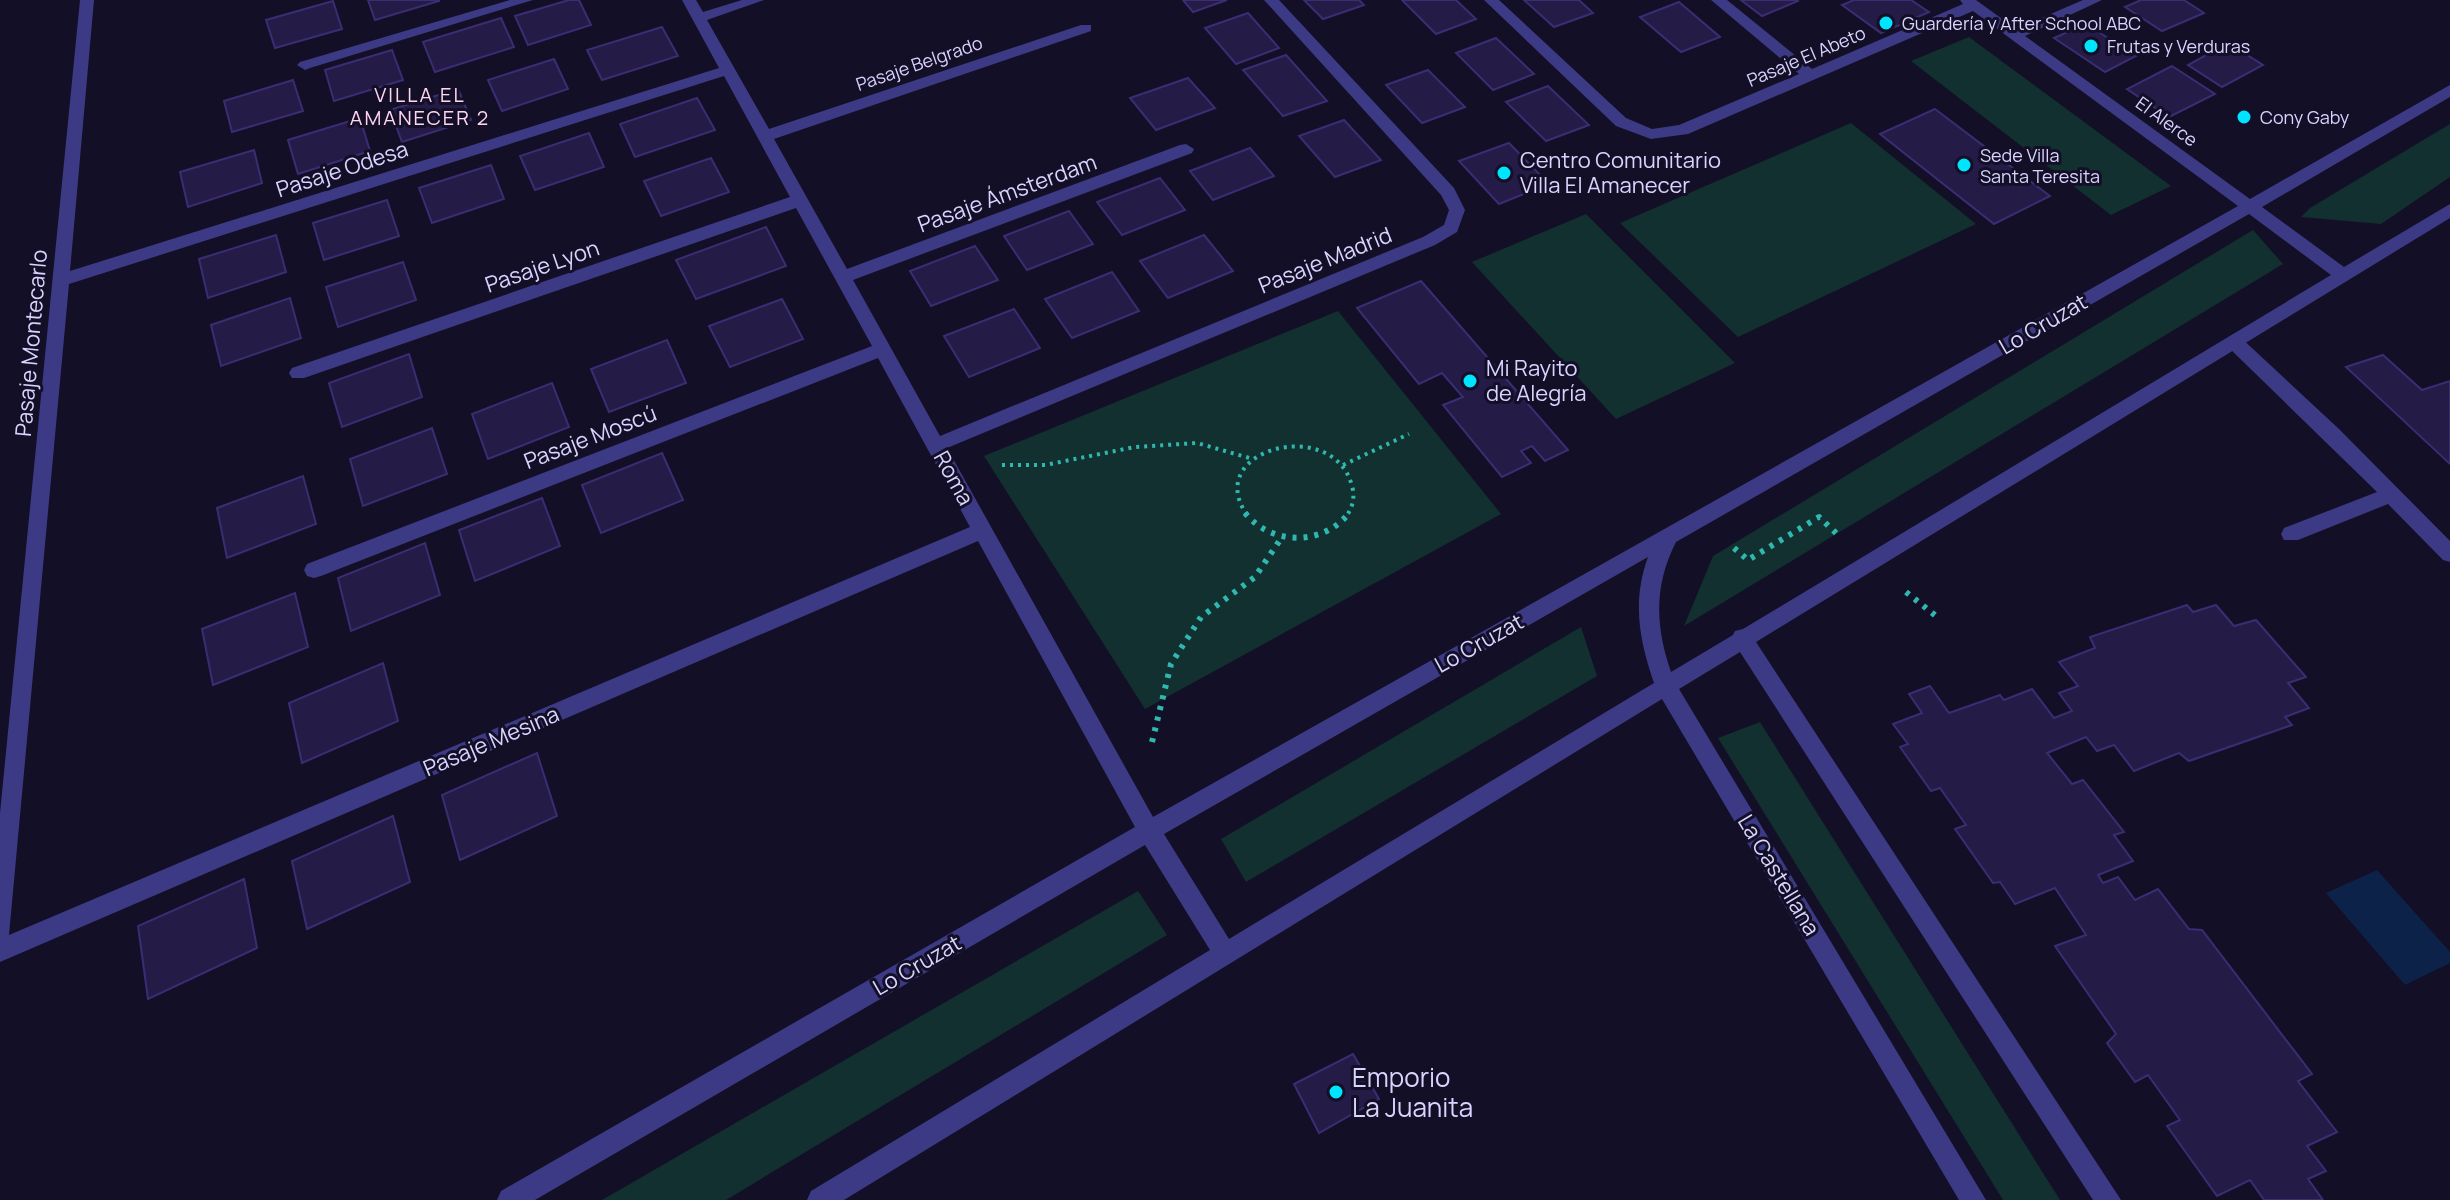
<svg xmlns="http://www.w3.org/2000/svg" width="2450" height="1200" viewBox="0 0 2450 1200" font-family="Manrope,sans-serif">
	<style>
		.green { fill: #12302f }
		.water { fill: #0c2248 }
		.building { fill: #241b47; stroke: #3b2d73; stroke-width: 2 }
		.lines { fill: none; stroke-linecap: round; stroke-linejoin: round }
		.path-far1 { stroke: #2fb8b0; stroke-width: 4; stroke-dasharray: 3 5; stroke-linecap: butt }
		.path { stroke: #2fb8b0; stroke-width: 6; stroke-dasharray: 4 7; stroke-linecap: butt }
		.lane { fill: #3d3a85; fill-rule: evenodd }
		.street { fill: #3d3a85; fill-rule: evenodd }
		.poi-dot { fill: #00e5ff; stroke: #130f26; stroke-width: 3 }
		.labels { text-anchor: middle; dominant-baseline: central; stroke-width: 6; stroke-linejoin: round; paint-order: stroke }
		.far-poi-label { font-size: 18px; fill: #d9d4ff; stroke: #130f26; text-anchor: start }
		.far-street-label { font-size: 18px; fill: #d9d4ff; stroke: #130f26 }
		.far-neighbourhood-label { font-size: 20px; letter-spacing: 2px; fill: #ffd6f0; stroke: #130f26 }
		.poi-label { font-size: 22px; fill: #d9d4ff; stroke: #130f26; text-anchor: start }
		.street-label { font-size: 22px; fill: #d9d4ff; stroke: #130f26 }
		.near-poi-label { font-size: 26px; fill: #d9d4ff; stroke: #130f26; text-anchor: start }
	</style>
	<rect width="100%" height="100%" fill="#130f26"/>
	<g class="green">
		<polygon points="1969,37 2171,186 2111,215 1911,61"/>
		<polygon points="1851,123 1976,224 1738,337 1620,223"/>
		<polygon points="2450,124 2450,177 2381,224 2301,217 2310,208"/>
		<polygon points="1586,214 1735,363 1616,419 1472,262"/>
		<polygon points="2253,230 2283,264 1684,626 1713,556"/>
		<polygon points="1338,311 1501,514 1145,709 984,456"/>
		<polygon points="1581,627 1597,676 1246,882 1221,839"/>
		<polygon points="1760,722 2060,1200 2003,1200 1718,738"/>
		<polygon points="1138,891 1167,935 726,1200 602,1200"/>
	</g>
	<polygon class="water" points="2377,870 2450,952 2450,963 2405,985 2326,893"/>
	<g class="building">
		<polygon points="368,0 439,0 439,1 375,20"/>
		<polygon points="569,0 579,0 591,25 528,45 515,16"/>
		<polygon points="1183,0 1227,0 1193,12"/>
		<polygon points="1304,0 1359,0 1364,5 1323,19"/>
		<polygon points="1402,0 1456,0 1476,19 1436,34"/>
		<polygon points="1524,0 1579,0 1593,13 1554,27"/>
		<polygon points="1741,0 1797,0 1798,1 1762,16"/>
		<polygon points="1854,0 1911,0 1929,12 1881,33 1842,5"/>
		<polygon points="2141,0 2184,0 2204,13 2162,31 2125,7"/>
		<polygon points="333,1 342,29 275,48 266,20"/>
		<polygon points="1679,2 1720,37 1681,52 1640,17"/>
		<polygon points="1248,13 1279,48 1236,64 1205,28"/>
		<polygon points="501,18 514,47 435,72 423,42"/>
		<polygon points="2086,24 2136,56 2105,72 2054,38"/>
		<polygon points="662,27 678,56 602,80 587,50"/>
		<polygon points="1496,38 1534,74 1493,90 1456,53"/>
		<polygon points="2228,43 2263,65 2222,87 2188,65"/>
		<polygon points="392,50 403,80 334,101 325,70"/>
		<polygon points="1286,55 1327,101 1283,116 1243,70"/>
		<polygon points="554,59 568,89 502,111 488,80"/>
		<polygon points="2172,66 2215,94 2169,117 2127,89"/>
		<polygon points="1428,70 1465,107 1422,123 1386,85"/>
		<polygon points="1188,78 1215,108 1156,130 1130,98"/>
		<polygon points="293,80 303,111 232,132 224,101"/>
		<polygon points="1548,86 1589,125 1546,141 1506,102"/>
		<polygon points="458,89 471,120 402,142 390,110"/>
		<polygon points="697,98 715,130 635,157 620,124"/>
		<polygon points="1935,109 2050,196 1994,224 1880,134"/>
		<polygon points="360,118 370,151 298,174 288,140"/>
		<polygon points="1344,120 1381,160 1335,177 1299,136"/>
		<polygon points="589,133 604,167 535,190 520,156"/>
		<polygon points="1509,143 1549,184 1499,204 1459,161"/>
		<polygon points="1250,148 1274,176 1213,200 1190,171"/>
		<polygon points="254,150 262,183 188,207 180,172"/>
		<polygon points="711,158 729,192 661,216 644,181"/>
		<polygon points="491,165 504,199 432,223 419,188"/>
		<polygon points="1160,178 1185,210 1122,235 1097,202"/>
		<polygon points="387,200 399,236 324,260 313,223"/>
		<polygon points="1069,211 1093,244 1027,270 1004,236"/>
		<polygon points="766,227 786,266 696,299 676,260"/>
		<polygon points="276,235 286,272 208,298 199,259"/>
		<polygon points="1204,235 1233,271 1168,298 1140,261"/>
		<polygon points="975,246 998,280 931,306 910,271"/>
		<polygon points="403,262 416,300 338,327 326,287"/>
		<polygon points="1112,272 1139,311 1072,338 1045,299"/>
		<polygon points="1421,281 1568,450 1545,461 1532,446 1521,451 1531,463 1502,477 1443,405 1463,397 1442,373 1419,384 1357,308"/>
		<polygon points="290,298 301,338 221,366 211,325"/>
		<polygon points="782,299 803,339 730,367 709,326"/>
		<polygon points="1014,309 1040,348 969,377 944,336"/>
		<polygon points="667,340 686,383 609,412 591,369"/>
		<polygon points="409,354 422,397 342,427 329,383"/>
		<polygon points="2383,355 2422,390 2450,381 2450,464 2346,367"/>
		<polygon points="552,383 569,427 488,459 472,414"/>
		<polygon points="432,428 447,474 363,506 350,459"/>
		<polygon points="662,453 683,500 601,533 582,485"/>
		<polygon points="303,476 316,524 227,558 217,508"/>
		<polygon points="542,498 560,546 475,581 459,530"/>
		<polygon points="425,543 440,595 351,631 338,578"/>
		<polygon points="295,593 308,647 213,685 202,629"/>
		<polygon points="2187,605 2193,612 2216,605 2234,626 2256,620 2306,677 2288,683 2309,708 2285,717 2292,725 2189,761 2179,753 2134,771 2114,745 2097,751 2086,737 2047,753 2072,784 2083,780 2124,832 2114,835 2133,861 2098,875 2103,883 2118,877 2135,900 2158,889 2189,929 2202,930 2312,1074 2298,1081 2337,1132 2307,1146 2326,1171 2308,1179 2323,1200 2264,1200 2250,1180 2217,1196 2167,1126 2180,1120 2148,1075 2135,1082 2107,1043 2116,1034 2055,946 2086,935 2055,888 2015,904 2000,882 1993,883 1955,829 1966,825 1940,788 1931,791 1900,747 1908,744 1893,724 1922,713 1909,694 1930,686 1949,713 2000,695 2004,700 2032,689 2054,718 2072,711 2059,693 2078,686 2059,662 2095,648 2090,637"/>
		<polygon points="383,663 398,721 302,763 289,703"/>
		<polygon points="537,753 557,816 460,860 442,795"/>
		<polygon points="393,816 410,882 307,929 292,861"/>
		<polygon points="244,879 257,948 148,999 138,926"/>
		<polygon points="1353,1054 1379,1099 1319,1133 1294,1084"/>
	</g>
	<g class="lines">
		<g class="path-far1">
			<polyline points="1002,465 1045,465 1135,447 1197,443 1253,459"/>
			<polyline points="1343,465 1409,434"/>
			<path d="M 1247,515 C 1201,449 1334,415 1352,486 C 1355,496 1353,507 1347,515"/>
		</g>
		<g class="path">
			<path d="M 1245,513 C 1272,546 1323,546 1349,513"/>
			<polyline points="1734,548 1748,560 1819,517 1837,534"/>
			<polyline points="1906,592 1936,616"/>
			<polyline points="1152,742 1171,664 1201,617 1255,577 1282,537"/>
		</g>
		<polygon class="lane" points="2233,334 2239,336 2339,429 2450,541 2450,562 2443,560 2388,504 2298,540 2284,540 2281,534 2284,528 2377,492 2227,346 2224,341"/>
		<g class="street">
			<path d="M 80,0 L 94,0 L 70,271 L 719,68 L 682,0 L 696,0 L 703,12 L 742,0 L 764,0 L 707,20 L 769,129 L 1081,25 L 1091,25 L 1091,31 L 774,139 L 847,269 L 1180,145 L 1186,144 L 1194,149 L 1192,153 L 853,280 L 940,436 L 1423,237 L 1444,225 L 1449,210 L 1441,195 L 1264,0 L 1279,0 L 1454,188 L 1465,210 L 1457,232 L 1435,245 L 947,448 L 1153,817 L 2238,206 L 1973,11 L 1688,134 L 1651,139 L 1616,126 L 1484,0 L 1499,0 L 1626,118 L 1652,129 L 1679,125 L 1799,74 L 1711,0 L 1727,0 L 1812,69 L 1963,4 L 1960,0 L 1976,0 L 2016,29 L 2083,0 L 2102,0 L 2025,36 L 2250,199 L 2450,85 L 2450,97 L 2262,207 L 2344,267 L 2450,204 L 2450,218 L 1756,642 L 2121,1200 L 2093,1200 L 1740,652 L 1679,689 L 1986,1200 L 1959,1200 L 1662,699 L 844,1200 L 807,1200 L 811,1191 L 1210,950 L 1145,845 L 535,1200 L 497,1200 L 501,1191 L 1135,827 L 978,541 L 0,962 L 0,813 ZM 724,76 L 790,197 L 292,368 L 289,373 L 292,378 L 304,378 L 796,208 L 872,346 L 307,564 L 304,570 L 307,576 L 314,578 L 321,576 L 878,358 L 970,527 L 9,935 L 69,284 ZM 2249,214 L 2331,275 L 1743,629 L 1735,631 L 1733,635 L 1671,672 C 1655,626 1654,585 1676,542 ZM 1648,557 C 1632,601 1639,639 1654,683 L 1229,939 L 1164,834 Z"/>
			<polygon points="510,0 533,0 310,68 305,70 297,65 300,62"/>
		</g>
	</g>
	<g class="poi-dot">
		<circle cx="1886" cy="23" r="8"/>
		<circle cx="2091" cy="46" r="8"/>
		<circle cx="2244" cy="117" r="8"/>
		<circle cx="1964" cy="165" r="8"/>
		<circle cx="1504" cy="173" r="8"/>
		<circle cx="1470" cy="381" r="8"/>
		<circle cx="1336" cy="1092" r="8"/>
	</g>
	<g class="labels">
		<g class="far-poi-label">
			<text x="1902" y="23">Guardería y After School ABC</text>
			<text x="2107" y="46">Frutas y Verduras</text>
			<text x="2260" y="117">Cony Gaby</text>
			<text x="1980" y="155">Sede Villa<tspan x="1980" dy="21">Santa Teresita</tspan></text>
		</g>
		<g class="far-street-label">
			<text transform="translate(1806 56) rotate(-23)">Pasaje El Abeto</text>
			<text transform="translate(919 63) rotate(-19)">Pasaje Belgrado</text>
			<text transform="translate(2167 121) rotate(36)">El Alerce</text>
		</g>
		<g class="far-neighbourhood-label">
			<text x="420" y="94">VILLA EL<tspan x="420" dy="23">AMANECER 2</tspan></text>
		</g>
		<g class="poi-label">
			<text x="1520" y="160">Centro Comunitario<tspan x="1520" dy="25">Villa El Amanecer</tspan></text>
			<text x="1486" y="368">Mi Rayito<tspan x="1486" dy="25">de Alegría</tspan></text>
		</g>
		<g class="street-label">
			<text transform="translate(342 169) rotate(-18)">Pasaje Odesa</text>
			<text transform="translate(1007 193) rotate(-20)">Pasaje Ámsterdam</text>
			<text transform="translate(1325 260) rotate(-22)">Pasaje Madrid</text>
			<text transform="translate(542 266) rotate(-19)">Pasaje Lyon</text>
			<text transform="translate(2043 324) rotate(-30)">Lo Cruzat</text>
			<text transform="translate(31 343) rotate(-85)">Pasaje Montecarlo</text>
			<text transform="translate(590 437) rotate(-21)">Pasaje Moscú</text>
			<text transform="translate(954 478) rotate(61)">Roma</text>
			<text transform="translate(1479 643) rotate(-29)">Lo Cruzat</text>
			<text transform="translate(491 741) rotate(-23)">Pasaje Mesina</text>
			<text transform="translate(1779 875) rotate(59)">La Castellana</text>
			<text transform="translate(917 965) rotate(-30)">Lo Cruzat</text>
		</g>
		<g class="near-poi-label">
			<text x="1352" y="1077">Emporio<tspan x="1352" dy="30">La Juanita</tspan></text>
		</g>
	</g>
</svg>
